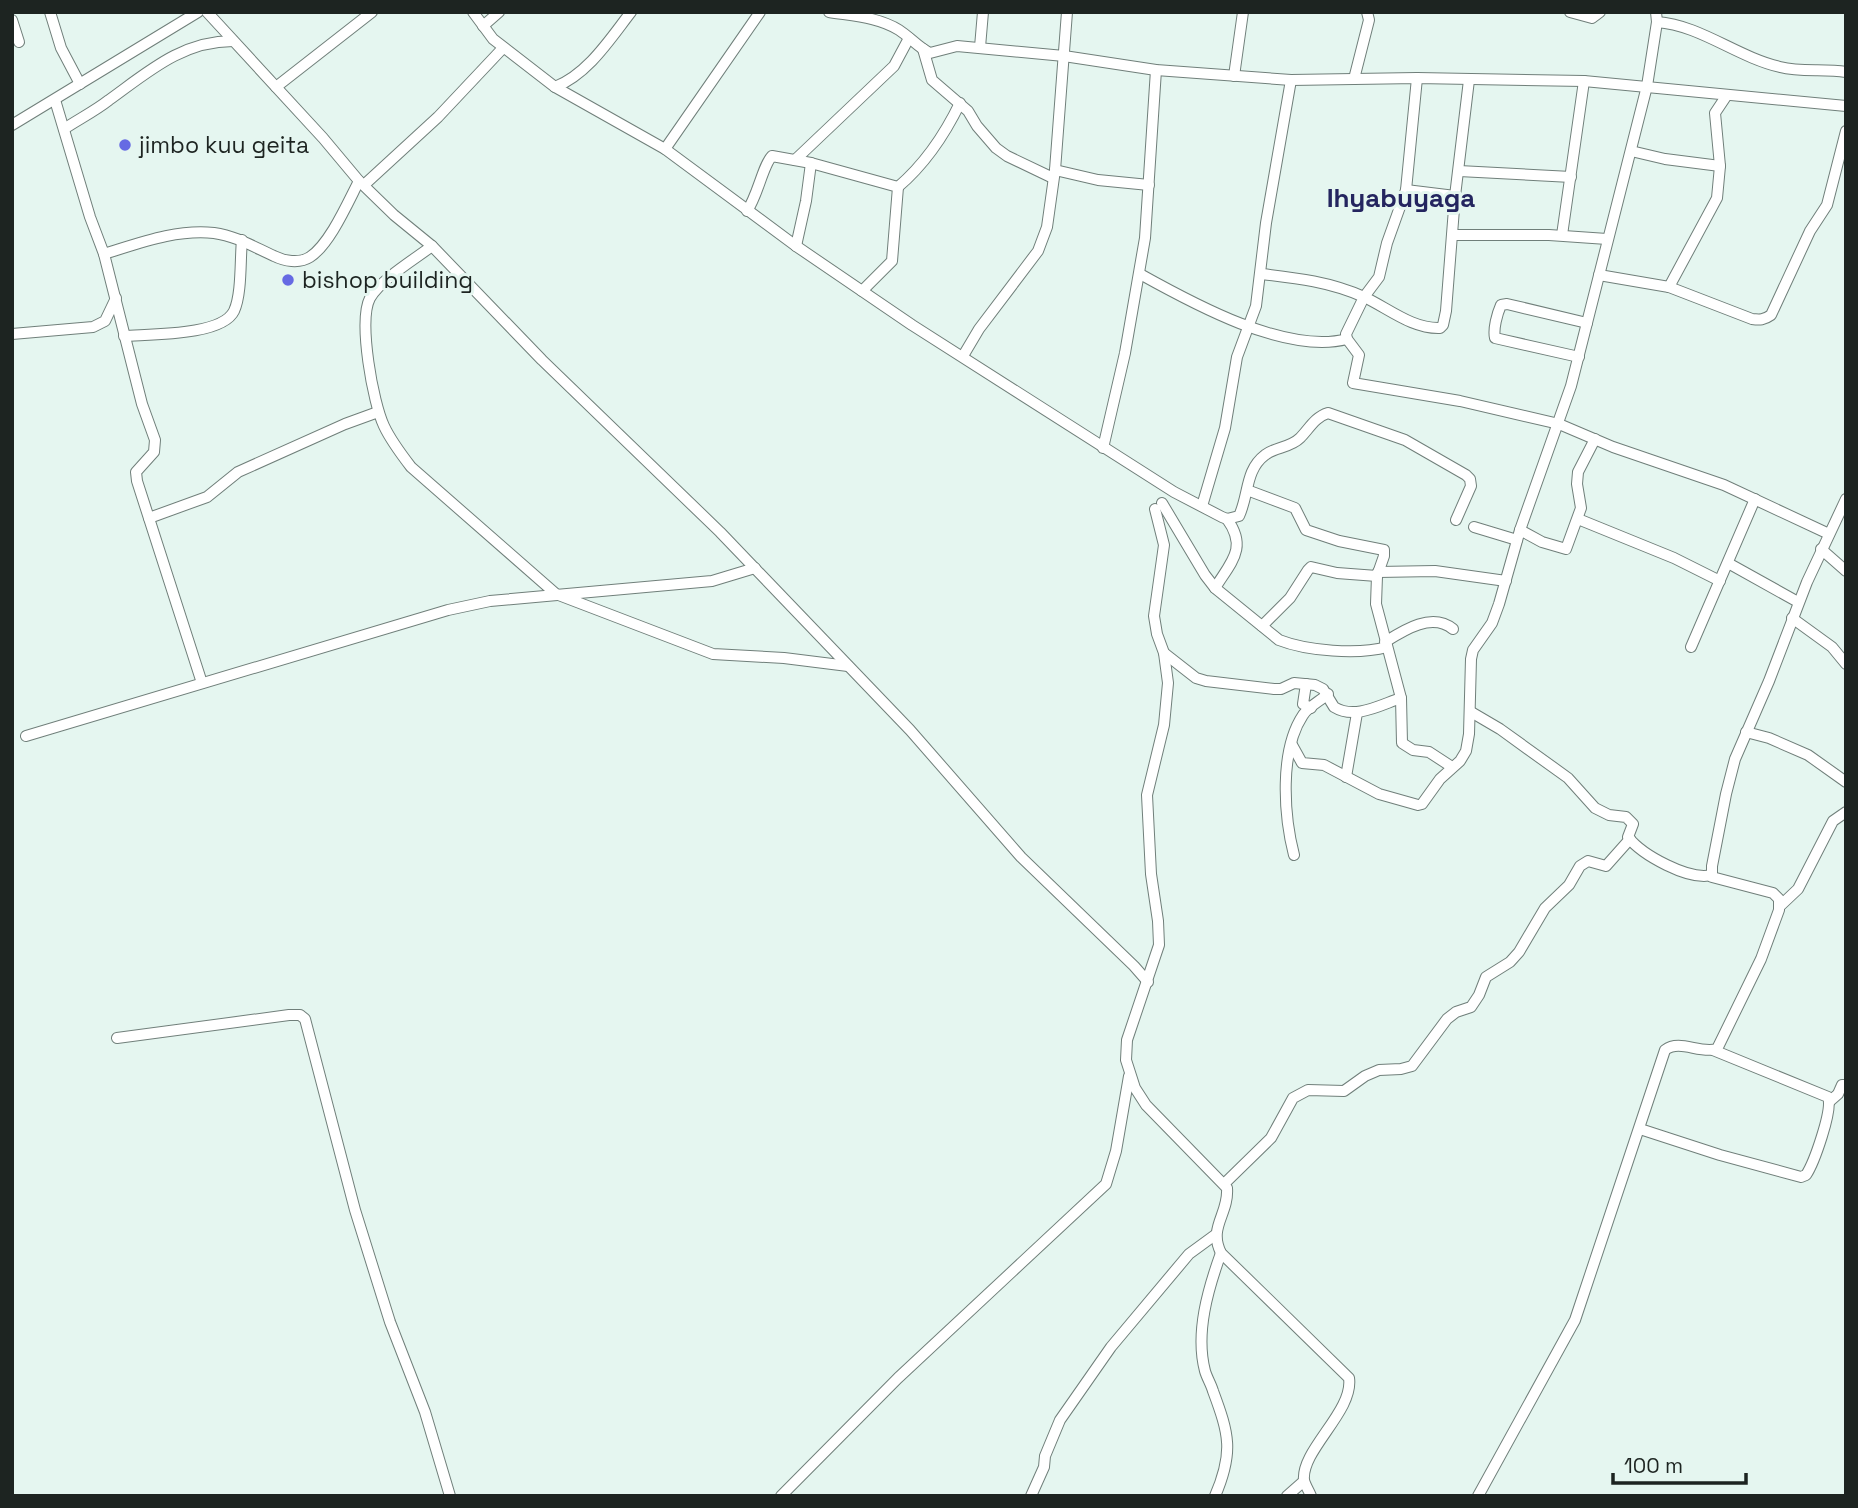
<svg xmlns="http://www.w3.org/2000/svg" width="1858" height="1508" viewBox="0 0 1858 1508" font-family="'Space Grotesk',sans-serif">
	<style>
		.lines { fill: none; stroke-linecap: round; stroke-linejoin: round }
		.minor-casing { stroke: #707f7a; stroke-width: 12 }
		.minor { stroke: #fff; stroke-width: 10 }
		.poi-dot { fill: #666ae3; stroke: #e5f6f0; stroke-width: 2.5 }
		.labels { text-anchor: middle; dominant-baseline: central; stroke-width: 6; stroke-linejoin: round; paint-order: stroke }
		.poi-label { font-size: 23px; fill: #1d2421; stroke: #e5f6f0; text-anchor: start }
		.quarter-label { font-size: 26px; font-weight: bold; fill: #24255f; stroke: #e5f6f0 }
	</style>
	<rect width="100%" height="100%" fill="#e5f6f0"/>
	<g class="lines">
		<defs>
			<g id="minor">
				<polyline points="50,12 61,48 80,84"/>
				<polyline points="207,12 323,138 359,181 394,215 432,246 542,360 720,532 910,730 1021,857 1134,966 1148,982"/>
				<path d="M 473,12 L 493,39 L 555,87 L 665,149 L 796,246 L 912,325 L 1174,492 L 1222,517 L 1227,519 L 1239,516 C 1249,495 1245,470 1265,455 C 1275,447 1290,448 1300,438 C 1309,429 1315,417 1328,413 L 1405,440 L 1466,475 L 1470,479 L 1471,486 L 1456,520"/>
				<path d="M 829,12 C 853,16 878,17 899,30 C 910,37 919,48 930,53 L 957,46 L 1064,56 L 1156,70 L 1291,80 L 1417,78 L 1584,81 L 1846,106"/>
				<polyline points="1570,12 1592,18 1600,12"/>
				<polyline points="12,20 19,42"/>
				<path d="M 1657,22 C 1700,25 1737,57 1780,67 C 1802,73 1824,68 1846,72"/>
				<polyline points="483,26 499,12"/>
				<polyline points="980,47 983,12"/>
				<polyline points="923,49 932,80 968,111 977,126 996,148 1007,156 1053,178"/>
				<polyline points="1234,76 1243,12"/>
				<polyline points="1417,78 1406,190 1387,243 1379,277 1364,297 1346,334 1347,339 1359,355 1353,383 1460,401 1559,424 1613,447 1724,485 1829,534"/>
				<polyline points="1354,79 1369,20 1367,12"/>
				<polyline points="276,87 372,12"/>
				<path d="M 555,87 C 588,74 610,39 631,12"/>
				<polyline points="55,100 90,217 104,254 142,404 155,440 154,452 136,472 137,481 202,683"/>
				<polyline points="12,125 198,12"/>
				<path d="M 64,129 C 79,119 95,111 109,100 C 148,72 182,41 233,41"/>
				<polyline points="665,149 760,12"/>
				<polyline points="1631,151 1665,159 1720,166"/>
				<polyline points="795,160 894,66 909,38"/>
				<polyline points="1055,170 1098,180 1149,185"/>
				<polyline points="1459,171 1571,177"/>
				<polyline points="364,185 438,117 503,48"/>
				<path d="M 898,187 C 925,164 945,134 960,103"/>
				<polyline points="1406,190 1455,196"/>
				<path d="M 747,211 C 758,195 763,165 772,156 L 811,163 L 898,187 L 892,261 L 862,291"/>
				<polyline points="1453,235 1549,235 1607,239"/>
				<polyline points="1562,235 1584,81"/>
				<path d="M 432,246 C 415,259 380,280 370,298 C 358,321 373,403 384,426 C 391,441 401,454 411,467 L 556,594 L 713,654 L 784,658 L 848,666"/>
				<polyline points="796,246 806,201 811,163"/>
				<path d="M 104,254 C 140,243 176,229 214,233 C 236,236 254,247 274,256 C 284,261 299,264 310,257 C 330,244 348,202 359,181"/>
				<path d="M 1140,274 C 1192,303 1286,355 1347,339"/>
				<path d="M 1262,274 C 1297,278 1331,282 1364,297 C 1388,308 1412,329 1440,328 L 1443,325 L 1446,311 L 1455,196 L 1469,80"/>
				<path d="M 1599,275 L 1669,287 L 1752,319 C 1760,320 1764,320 1771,315 L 1810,231 L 1827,205 L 1846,131"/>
				<polyline points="1669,287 1717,198 1720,166 1715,113 1727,95"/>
				<polyline points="12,334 93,327 105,321 116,298"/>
				<path d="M 124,336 C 149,334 222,336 234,311 C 242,294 240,259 242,240"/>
				<polyline points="963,356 979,329 1038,251 1047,227 1055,170 1067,12"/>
				<path d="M 1579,357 L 1495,338 C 1493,329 1497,314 1501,305 L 1507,304 L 1587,323"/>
				<polyline points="1103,448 1125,353 1145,238 1156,70"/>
				<polyline points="1247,490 1295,508 1306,530 1339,541 1384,550 1384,556 1377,576 1376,604 1401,698 1402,743 1413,750 1429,752 1452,767"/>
				<path d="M 1162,503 L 1205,575 L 1215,588 L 1279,640 C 1307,651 1358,655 1387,647"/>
				<polyline points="1202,506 1225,428 1237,357 1256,306 1266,223 1291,80"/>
				<path d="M 1155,509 L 1164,545 L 1154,616 L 1157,634 L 1164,653 L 1168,683 L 1164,725 L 1147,795 L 1151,874 L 1158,921 L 1159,945 L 1127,1040 L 1126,1060 L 1135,1088 L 1146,1105 L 1227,1188 C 1229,1214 1208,1227 1221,1253 L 1349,1378 C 1354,1411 1301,1450 1304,1480 C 1305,1485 1309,1491 1311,1496"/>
				<polyline points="149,518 207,497 238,472 345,424 378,412"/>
				<polyline points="1578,519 1674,558 1720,581"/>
				<polyline points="1474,527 1517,540"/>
				<polyline points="1520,530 1542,542 1566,549 1581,508 1577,484 1578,472 1595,439"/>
				<polyline points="1821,549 1846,571"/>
				<polyline points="1728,563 1798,602"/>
				<polyline points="1378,572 1435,571 1506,581"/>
				<path d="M 1215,588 C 1231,562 1248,548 1227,519"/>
				<polyline points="1792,618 1832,647 1846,664"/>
				<polyline points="1262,626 1290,598 1308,570 1311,567 1337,573 1377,576"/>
				<path d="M 1385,642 C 1404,630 1432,612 1453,629"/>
				<polyline points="1691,647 1755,499"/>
				<path d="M 1164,653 L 1196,678 L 1206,681 L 1274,689 L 1281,689 L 1294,683 L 1315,685 L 1323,689 L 1334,707 C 1355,720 1380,705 1401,698"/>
				<polyline points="1306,684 1303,704 1311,708"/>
				<path d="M 1471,712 L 1500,729 L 1568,778 L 1595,808 L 1609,815 L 1626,817 L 1633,824 L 1628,837 C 1642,855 1689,881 1712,875"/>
				<polyline points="1746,732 1769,738 1808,755 1846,782"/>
				<polyline points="26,736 448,610 490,601 712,581 755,568"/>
				<polyline points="1292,745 1302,763 1324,765 1379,794 1418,805 1422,804 1440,779 1460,761 1466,751 1469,734 1471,659 1473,650 1492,623 1499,604 1520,530 1571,386 1647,86 1657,22 1656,12"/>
				<polyline points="1346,777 1357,713"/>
				<path d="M 1294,855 C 1284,816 1279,751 1303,715 C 1308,707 1320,701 1328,694"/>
				<polyline points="1780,906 1798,889 1833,821 1846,812"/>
				<polyline points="117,1038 289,1015 300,1015 305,1019 355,1210 390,1322 425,1412 450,1496"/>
				<polyline points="1830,1101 1838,1094 1842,1085 1846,1085"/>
				<path d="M 1640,1129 L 1720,1155 L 1801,1177 L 1806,1175 C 1814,1163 1833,1110 1828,1097 L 1713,1050"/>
				<polyline points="1225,1183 1271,1138 1293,1098 1308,1090 1344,1091 1365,1076 1379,1070 1401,1069 1412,1066 1447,1019 1456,1012 1471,1007 1479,995 1486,977 1510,962 1519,952 1545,908 1569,885 1580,866 1588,861 1606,866 1630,839"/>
				<polyline points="781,1496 898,1378 1106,1184 1116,1151 1129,1076"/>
				<polyline points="1031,1496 1044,1467 1045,1456 1060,1420 1111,1347 1189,1254 1215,1235"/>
				<path d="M 1215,1496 C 1234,1452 1229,1434 1213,1391 C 1211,1384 1207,1378 1205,1371 C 1195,1333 1208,1289 1221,1253"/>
				<polyline points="1287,1496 1304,1481"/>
				<path d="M 1478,1496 L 1575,1320 L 1665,1050 C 1680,1039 1699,1054 1717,1049 L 1761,959 L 1779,910 L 1779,899 L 1773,893 L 1712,877 L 1712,866 L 1726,794 L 1735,759 L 1769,681 L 1807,582 L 1846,499"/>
			</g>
		</defs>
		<use href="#minor" class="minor-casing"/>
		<use href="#minor" class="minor"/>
	</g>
	<g class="poi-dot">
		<circle cx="125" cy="145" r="7"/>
		<circle cx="288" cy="280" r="7"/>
	</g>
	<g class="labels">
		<g class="poi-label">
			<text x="139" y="145">jimbo kuu geita</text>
			<text x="302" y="280">bishop building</text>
		</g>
		<g class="quarter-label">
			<text x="1401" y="198">Ihyabuyaga</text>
		</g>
	</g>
	<rect width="1858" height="1508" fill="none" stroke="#1d2421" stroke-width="28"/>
	<path d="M1613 1473v10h133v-10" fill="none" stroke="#1d2421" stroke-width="3.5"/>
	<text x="1624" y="1473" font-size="21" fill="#1d2421" stroke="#e5f6f0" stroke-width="5" paint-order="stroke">100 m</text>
</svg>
